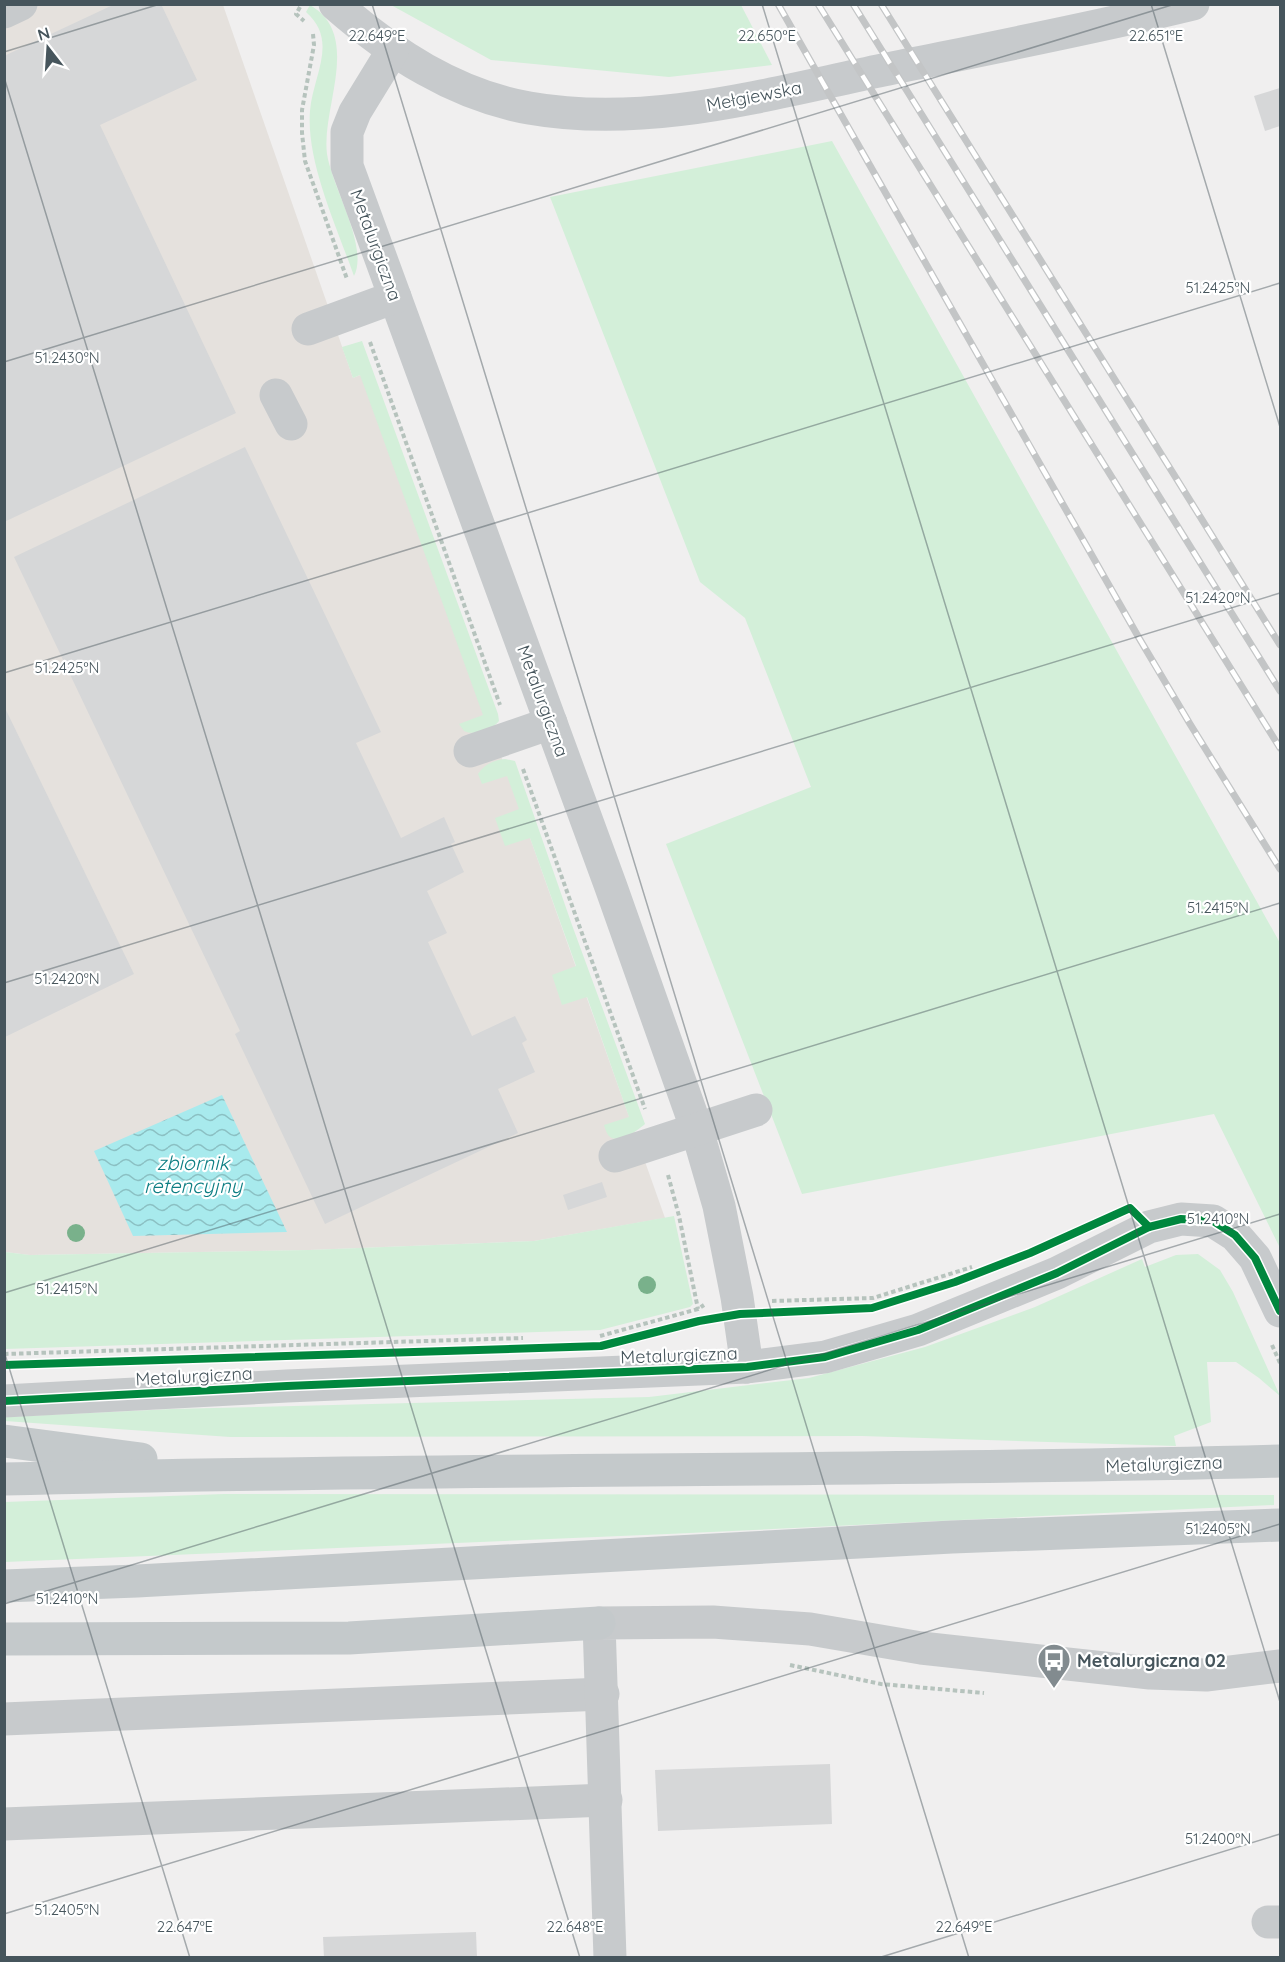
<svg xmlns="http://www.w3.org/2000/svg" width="1285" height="1962" viewBox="0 0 1285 1962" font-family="Quicksand,sans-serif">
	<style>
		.commercial { fill: #e5e1dd }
		.grass { fill: #d3efd9 }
		.water { fill: url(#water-waves) }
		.building { fill: #d6d7d8 }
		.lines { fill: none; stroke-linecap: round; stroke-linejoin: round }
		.path { stroke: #b6c3bd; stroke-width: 4; stroke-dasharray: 4.5 3; stroke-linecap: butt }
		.minor { stroke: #c7cacc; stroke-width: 33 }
		.major { stroke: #c4c9cb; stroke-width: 33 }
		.rail-casing { stroke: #c3c5c6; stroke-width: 7 }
		.rail { stroke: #fff; stroke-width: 4.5; stroke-dasharray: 14; stroke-linecap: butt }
		.cycleway-casing { stroke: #fff; stroke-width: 11 }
		.cycleway { stroke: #00873e; stroke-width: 8 }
		.tree { fill: #79b18b }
		.ticks { fill: none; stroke: #46555c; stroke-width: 1.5; stroke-opacity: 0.45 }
		.labels { text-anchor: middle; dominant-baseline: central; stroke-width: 4.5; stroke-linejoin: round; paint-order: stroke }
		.street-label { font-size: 18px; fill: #46555c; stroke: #fff }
		.poi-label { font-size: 18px; font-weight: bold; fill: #46555c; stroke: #fff; text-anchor: start }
		.water-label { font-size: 20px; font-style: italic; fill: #0d7e83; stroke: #fff }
		.ticks-label { font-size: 15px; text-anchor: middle; fill: #46555c; stroke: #fff; stroke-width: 4.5; stroke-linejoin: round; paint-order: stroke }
	</style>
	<defs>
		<pattern id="water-waves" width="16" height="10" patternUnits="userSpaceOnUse" patternTransform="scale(1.5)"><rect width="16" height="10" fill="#a8eaed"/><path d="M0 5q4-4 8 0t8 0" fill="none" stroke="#8bc0c3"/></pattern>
	</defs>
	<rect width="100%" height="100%" fill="#f0efef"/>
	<polygon class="commercial" points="5,5 223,5 353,378 365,373 665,1218 534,1241 309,1250 30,1255 5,1252"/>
	<g class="grass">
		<path d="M 310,5 C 363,36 321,107 327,154 C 332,187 369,247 354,276 C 337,227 306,162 310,111 C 313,75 339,41 306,12 Z"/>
		<polygon points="391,5 741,5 772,65 669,77 491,60"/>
		<polygon points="832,141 1280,943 1280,1248 1214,1114 802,1194 666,844 811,787 745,618 700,582 550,197"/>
		<path d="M 362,341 L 498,714 L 499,721 C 492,730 475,736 464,731 L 459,724 L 483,715 L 360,375 L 353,378 L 342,347 Z"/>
		<path d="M 505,759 L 515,761 L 572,925 L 645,1124 C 638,1130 617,1146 608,1135 C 606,1132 605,1128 604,1125 L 629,1117 L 587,997 L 562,1005 L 552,975 L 576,966 L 530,838 L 505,846 L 495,818 L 519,809 L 507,776 L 482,784 L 478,774 C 484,764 495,760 505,759 Z"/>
		<polygon points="674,1216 693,1304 690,1307 600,1330 5,1349 5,1252 30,1255 309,1250 534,1241"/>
		<polygon points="1198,1254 1220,1270 1233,1292 1280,1396 1259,1378 1236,1362 1207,1362 1211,1422 1174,1436 1176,1446 862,1436 230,1437 5,1421 5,1417 172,1409 649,1397 809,1378 925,1347 1035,1307 1142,1259 1145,1267 1176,1255"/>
		<polygon points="224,1494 1274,1495 1274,1505 668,1534 5,1562 5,1502"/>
	</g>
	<polygon class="water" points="222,1095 287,1232 133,1236 94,1151"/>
	<g class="building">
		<polygon points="115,4 161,4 197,80 100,125 236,413 4,522 4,56"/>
		<polygon points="1280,88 1280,126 1265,131 1254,96"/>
		<polygon points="245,447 381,732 356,743 401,838 444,817 455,842 451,844 464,872 427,891 447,933 428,942 472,1036 515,1016 527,1040 522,1043 535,1072 498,1089 518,1133 325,1224 235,1034 240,1031 14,557"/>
		<polygon points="5,708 134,974 5,1037"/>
		<polygon points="602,1182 607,1197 568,1210 563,1195"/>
		<polygon points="830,1764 832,1824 658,1831 655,1770"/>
		<polygon points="476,1932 477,1958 324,1958 323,1937"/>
	</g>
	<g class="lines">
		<g class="path">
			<polyline points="300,7 296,14 304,21"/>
			<polyline points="313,34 314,45 302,110 302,133 305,161 347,279"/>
			<polyline points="370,342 500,705"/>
			<polyline points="523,769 645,1109"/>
			<polyline points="668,1175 679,1216 698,1309"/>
			<polyline points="772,1301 873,1298 972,1267"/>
			<polyline points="600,1336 698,1309 704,1305"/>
			<polyline points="1272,1345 1280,1363"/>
			<polyline points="4,1354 523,1338"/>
			<polyline points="790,1665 881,1684 984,1693"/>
		</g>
		<g class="minor">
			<path d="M 335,4 C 391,53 455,95 529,108 C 647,129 767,94 883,70 C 986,49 1090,29 1193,4"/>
			<polyline points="4,12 21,4"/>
			<polyline points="393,50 355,112 347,132 347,166 611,887 697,1130 719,1206 737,1297 747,1367"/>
			<polyline points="308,329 395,297"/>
			<polyline points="276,395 291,424"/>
			<polyline points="470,751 551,723"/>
			<polyline points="615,1156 756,1110"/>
			<polyline points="4,1401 287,1386 747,1367 825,1357 918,1330 1057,1273 1149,1227 1181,1219 1213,1221 1235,1235 1255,1258 1280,1311"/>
			<polyline points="4,1719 603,1694"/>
			<polyline points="4,1824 606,1800"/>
			<polyline points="1268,1922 1280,1922"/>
			<polyline points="610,1958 599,1623 713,1622 810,1629 921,1648 1150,1673 1206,1675 1280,1666"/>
		</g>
		<g class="major">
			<polyline points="4,1441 141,1459"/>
			<path d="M 4,1479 C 430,1468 855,1472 1280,1461"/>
			<polyline points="4,1586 137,1581 952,1537 1280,1525"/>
			<polyline points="4,1639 349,1638 599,1623"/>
		</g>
		<defs>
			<g id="rail">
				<polyline points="778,4 1139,638 1190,724 1280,869"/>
				<polyline points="818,4 1280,748"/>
				<polyline points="853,4 1280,691"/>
				<polyline points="881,4 1280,645"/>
			</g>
		</defs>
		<use href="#rail" class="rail-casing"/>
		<use href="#rail" class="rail"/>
		<defs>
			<g id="cycleway">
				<polyline points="4,1365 601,1346 699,1321 740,1314 872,1308 955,1282 1030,1253 1130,1208 1149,1227"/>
				<polyline points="4,1401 287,1386 747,1367 825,1357 918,1330 1057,1273 1149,1227 1181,1219 1213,1221 1235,1235 1255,1258 1280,1311"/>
			</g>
		</defs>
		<use href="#cycleway" class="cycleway-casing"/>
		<use href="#cycleway" class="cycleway"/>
	</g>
	<g class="tree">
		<circle cx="76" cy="1233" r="9"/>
		<circle cx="647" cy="1285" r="9"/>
	</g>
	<path class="ticks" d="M 372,4 L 969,1958M 762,4 L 1280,1702M 1151,4 L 1280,427M 4,52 L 160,4M 4,77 L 580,1958M 4,362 L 1175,4M 4,673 L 1280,283M 4,983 L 1280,593M 4,1293 L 1280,903M 4,1351 L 190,1958M 4,1604 L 1280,1214M 4,1914 L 1280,1524M 878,1958 L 1280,1834"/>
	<defs>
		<symbol id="bus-pin" viewBox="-11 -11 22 30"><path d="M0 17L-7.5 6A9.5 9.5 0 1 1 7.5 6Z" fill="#828b8f" stroke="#fff"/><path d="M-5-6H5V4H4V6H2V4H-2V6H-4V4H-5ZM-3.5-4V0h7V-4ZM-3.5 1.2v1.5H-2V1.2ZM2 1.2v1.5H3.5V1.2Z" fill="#fff"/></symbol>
	</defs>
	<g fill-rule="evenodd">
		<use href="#bus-pin" x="1035" y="1641" width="38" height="52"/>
	</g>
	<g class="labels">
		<g class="street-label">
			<text transform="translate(754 96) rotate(-11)">Mełgiewska</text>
			<text transform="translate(376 245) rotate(70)">Metalurgiczna</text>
			<text transform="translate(543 701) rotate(70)">Metalurgiczna</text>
			<text transform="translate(679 1355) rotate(-2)">Metalurgiczna</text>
			<text transform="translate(194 1376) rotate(-3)">Metalurgiczna</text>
			<text transform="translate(1164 1464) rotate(-2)">Metalurgiczna</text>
		</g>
		<g class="poi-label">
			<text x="1077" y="1660">Metalurgiczna 02</text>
		</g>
		<g class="water-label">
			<text x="193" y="1162">zbiornik<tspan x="193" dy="23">retencyjny</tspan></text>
		</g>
	</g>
	<g class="ticks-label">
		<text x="377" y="41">22.649°E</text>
		<text x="767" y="41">22.650°E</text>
		<text x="1156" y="41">22.651°E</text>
		<text x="1218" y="293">51.2425°N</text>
		<text x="67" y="363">51.2430°N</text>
		<text x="1218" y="603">51.2420°N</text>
		<text x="67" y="673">51.2425°N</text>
		<text x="1218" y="913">51.2415°N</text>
		<text x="67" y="984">51.2420°N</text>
		<text x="1218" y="1224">51.2410°N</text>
		<text x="67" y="1294">51.2415°N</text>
		<text x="1218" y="1534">51.2405°N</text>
		<text x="67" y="1604">51.2410°N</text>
		<text x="1218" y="1844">51.2400°N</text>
		<text x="67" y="1915">51.2405°N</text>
		<text x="185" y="1932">22.647°E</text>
		<text x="575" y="1932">22.648°E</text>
		<text x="964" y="1932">22.649°E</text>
	</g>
	<rect width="1285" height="1962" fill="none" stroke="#46555c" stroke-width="12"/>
	<g transform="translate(48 48) rotate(343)" stroke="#ffffff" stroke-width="4.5" paint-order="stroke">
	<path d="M0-4.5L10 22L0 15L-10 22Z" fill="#46555c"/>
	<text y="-9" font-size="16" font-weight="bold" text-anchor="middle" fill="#46555c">N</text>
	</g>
</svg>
